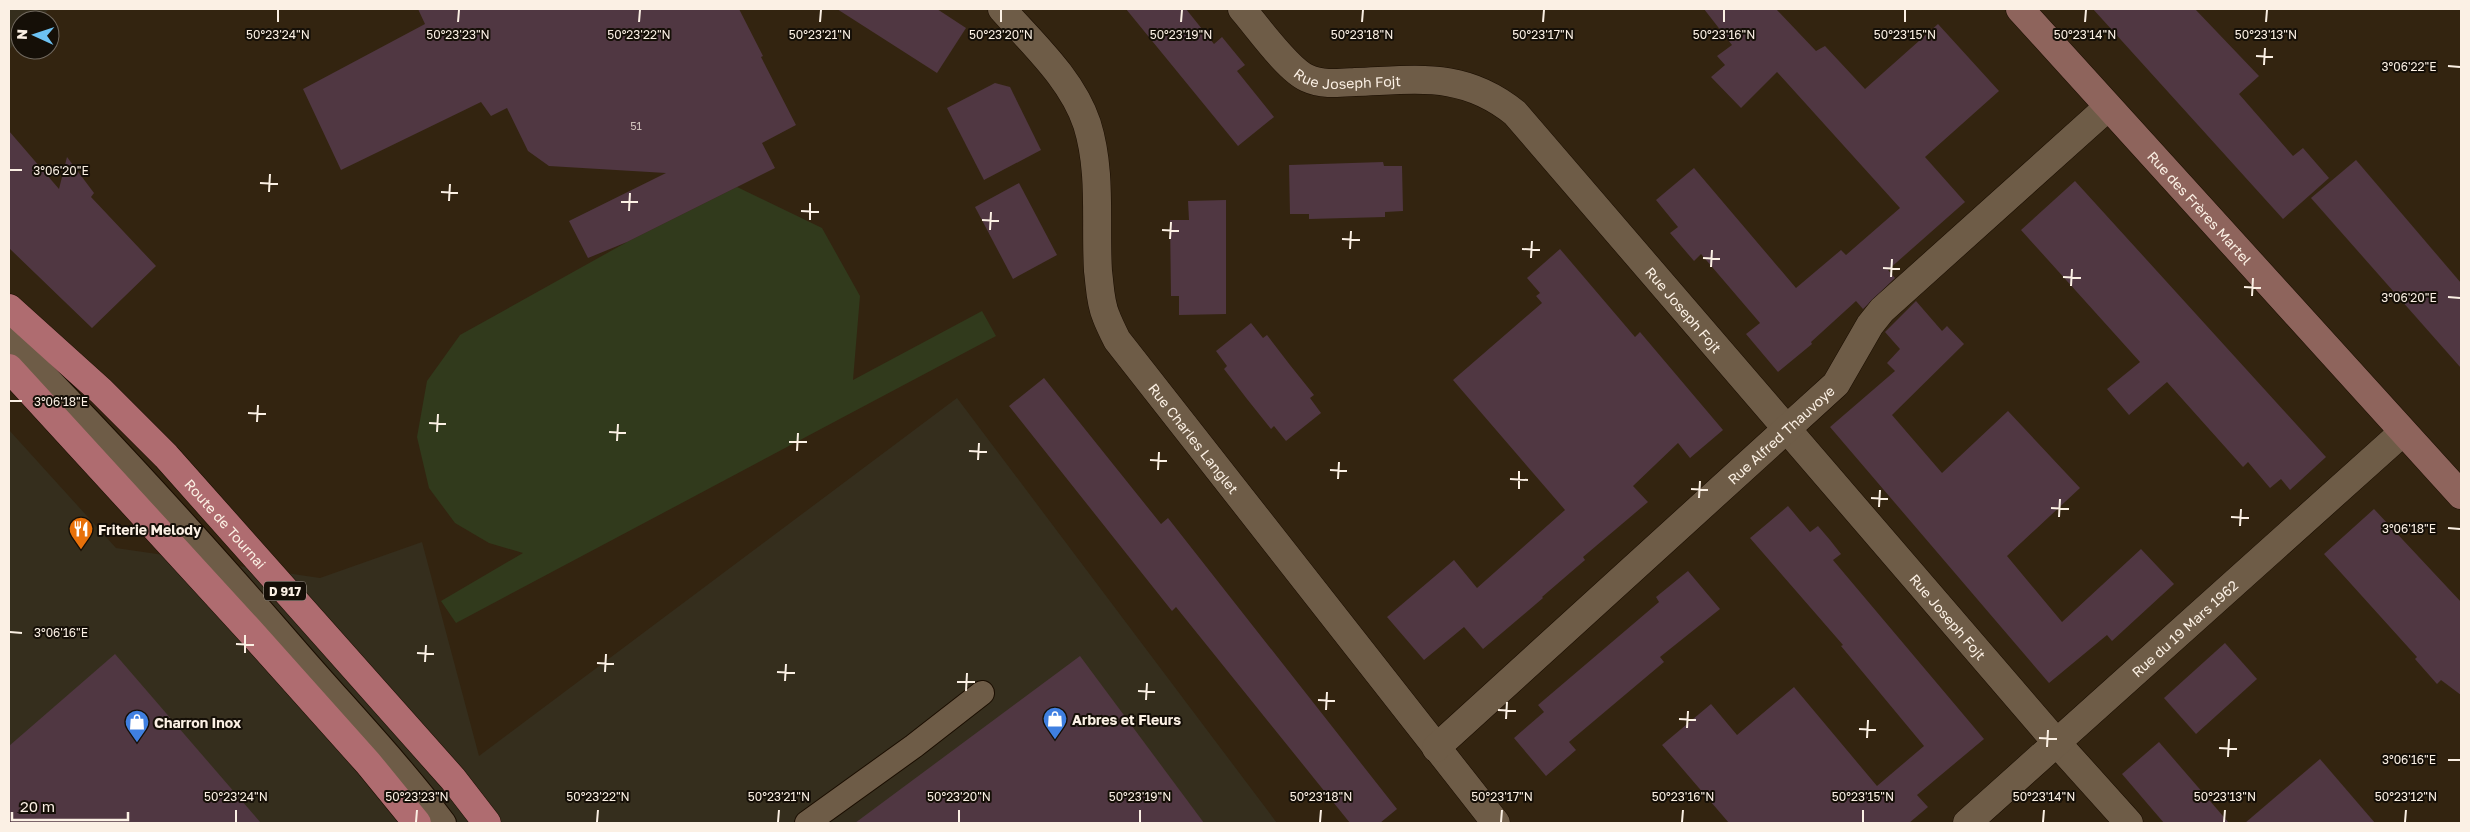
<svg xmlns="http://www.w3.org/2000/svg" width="2470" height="832" viewBox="0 0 2470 832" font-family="'Golos Text',sans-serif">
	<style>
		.commercial { fill: #352e1d }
		.green { fill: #313a1c }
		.building { fill: #503742 }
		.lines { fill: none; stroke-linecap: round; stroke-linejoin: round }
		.lane-casing { stroke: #1a0d00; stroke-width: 26 }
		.street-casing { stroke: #1a0d00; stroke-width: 29 }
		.secondary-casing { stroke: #1a0d00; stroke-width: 29 }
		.primary-casing { stroke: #1a0d00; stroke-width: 29 }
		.lane { stroke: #6e5c47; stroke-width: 24 }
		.street { stroke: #6e5c47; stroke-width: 28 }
		.secondary { stroke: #8e645c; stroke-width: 28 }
		.primary { stroke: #af6c70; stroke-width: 28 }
		.ticks { fill: none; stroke: #fbf0e4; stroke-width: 2 }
		.labels { text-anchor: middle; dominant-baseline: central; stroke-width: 4; stroke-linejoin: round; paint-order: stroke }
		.number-label { font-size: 11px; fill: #d0c2bc }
		.shield { fill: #150f07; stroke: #b6aca2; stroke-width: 1 }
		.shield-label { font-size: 12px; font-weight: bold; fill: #fbf0e4 }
		.street-label { font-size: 14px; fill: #fbf0e4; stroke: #150f07 }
		.poi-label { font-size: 14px; font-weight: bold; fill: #fbf0e4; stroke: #150f07; text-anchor: start }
		.ticks-label { font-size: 12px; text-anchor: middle; fill: #fbf0e4; stroke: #150f07; stroke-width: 4; stroke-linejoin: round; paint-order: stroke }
	</style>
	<rect width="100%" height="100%" fill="#332410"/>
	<g class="commercial">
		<polygon points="9,9 49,9 38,20 20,20 20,38 9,50"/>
		<polygon points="957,398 1277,823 9,823 9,430 116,548 320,578 422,542 479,756"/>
	</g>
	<polygon class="green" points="737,187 822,228 860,296 853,380 982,311 996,336 456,623 441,601 523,553 489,543 455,523 429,488 417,437 427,381 460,335 627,242"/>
	<g class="building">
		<polygon points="418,9 739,9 763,56 761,57 796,125 762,143 775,168 627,242 588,258 569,221 666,173 549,166 528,151 507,108 491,116 481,102 341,170 303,89 425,24"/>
		<polygon points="837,9 937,9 966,28 937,73"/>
		<polygon points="1126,9 1186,9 1214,44 1222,37 1245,65 1237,71 1274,117 1238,146"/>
		<polygon points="1704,9 1776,9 1816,51 1825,46 1865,89 1938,24 1999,91 1925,157 1965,202 1888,270 1895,278 1863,309 1856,301 1811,342 1812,344 1778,372 1746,334 1760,323 1701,254 1694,261 1670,233 1678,227 1656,200 1694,168 1796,288 1841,250 1846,255 1900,208 1777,72 1741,108 1711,77 1725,65 1717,56 1732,45"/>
		<polygon points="2093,9 2195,9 2259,76 2239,94 2293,156 2303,148 2329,178 2283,219"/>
		<polygon points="995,83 1010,87 1041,150 984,180 947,108"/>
		<polygon points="9,131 59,189 67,157 94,193 91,197 156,266 92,328 9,248"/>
		<polygon points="2356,160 2461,283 2461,368 2311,198"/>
		<polygon points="1383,162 1384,166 1402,166 1403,211 1385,212 1385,217 1309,219 1309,214 1290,214 1289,165"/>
		<polygon points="2075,181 2326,457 2290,490 2281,479 2270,488 2248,462 2243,467 2167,382 2129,415 2107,389 2140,362 2021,230"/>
		<polygon points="1019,183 1057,255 1013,279 975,207"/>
		<polygon points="1226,200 1226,314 1179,315 1179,296 1171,296 1170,220 1189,220 1188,201"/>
		<polygon points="1560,249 1635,337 1640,332 1723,430 1690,458 1678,443 1633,486 1648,502 1583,557 1585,560 1542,597 1543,598 1483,649 1464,627 1424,660 1387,617 1454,560 1477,588 1565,510 1453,380 1542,303 1536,296 1540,293 1527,278"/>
		<polygon points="1916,301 1942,331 1947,326 1964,344 1892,415 1942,473 2008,411 2080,488 2007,556 2062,622 2141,549 2174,584 2112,641 2107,635 2049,683 1830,427 1895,371 1887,363 1900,349 1885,332"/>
		<polygon points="1251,323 1263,338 1267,335 1290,365 1314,395 1310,398 1321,413 1286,441 1274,426 1271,429 1247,399 1224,369 1227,366 1216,351"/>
		<polygon points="1044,378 1161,524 1168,518 1397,809 1380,823 1350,823 1176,607 1172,611 1009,406"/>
		<polygon points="1788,506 1810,532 1818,526 1830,540 1841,554 1833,560 1984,739 1917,795 1928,807 1909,823 1729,823 1662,745 1711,704 1737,735 1794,687 1877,786 1924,746 1841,646 1843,645 1750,538"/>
		<polygon points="2374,509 2461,602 2461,695 2441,680 2437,684 2415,659 2417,657 2324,554"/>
		<polygon points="1688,571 1720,609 1660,657 1664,662 1569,742 1576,750 1546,776 1514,738 1544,712 1538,705 1659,602 1656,597"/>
		<polygon points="2225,643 2257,679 2196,734 2164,698"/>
		<polygon points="115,654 261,823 9,823 9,746"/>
		<polygon points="1080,656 1204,823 855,823"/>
		<polygon points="2159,742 2229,823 2164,823 2122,774"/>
		<polygon points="2320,759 2375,823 2245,823"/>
	</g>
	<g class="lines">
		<defs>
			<g id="lane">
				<path d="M 9,339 C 108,437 202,542 294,648 C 344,706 398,762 444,823"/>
				<polyline points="807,823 914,746 982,693"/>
			</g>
			<g id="street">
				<path id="s1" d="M 1002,9 C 1033,44 1072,79 1087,124 C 1102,172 1095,222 1098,271 C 1100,286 1100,302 1106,316 C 1109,324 1113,332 1117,340 L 1496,823"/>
				<path id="s2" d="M 1242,9 C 1257,26 1287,69 1307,78 C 1322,85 1339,83 1355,82 C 1417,80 1463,71 1515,113 L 2057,743 L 2129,823"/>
				<path id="s3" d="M 1436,748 L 1836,384 L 1870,325 L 1882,310 L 2108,107"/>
				<path id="s4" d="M 1967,823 L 2403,432"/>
			</g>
			<g id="secondary">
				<path id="s5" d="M 2020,9 L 2461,495"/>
			</g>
			<g id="primary">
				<path id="s6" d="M 9,308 L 101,391 L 166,456 L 453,779 L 487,823"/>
				<polyline points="9,368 249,630 368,763 417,823"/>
			</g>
		</defs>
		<use href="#lane" class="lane-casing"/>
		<use href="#street" class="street-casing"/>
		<use href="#secondary" class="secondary-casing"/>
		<use href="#primary" class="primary-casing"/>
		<use href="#lane" class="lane"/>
		<use href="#street" class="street"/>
		<use href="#secondary" class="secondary"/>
		<use href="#primary" class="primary"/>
	</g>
	<path class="ticks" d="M 278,22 L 278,10M 458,22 L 459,10M 639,22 L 640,10M 820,22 L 821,10M 1001,22 L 1001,10M 1181,22 L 1182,10M 1362,22 L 1363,10M 1543,22 L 1544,10M 1724,22 L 1724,10M 1905,22 L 1905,10M 2085,22 L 2086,10M 2266,22 L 2267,10M 2256,56 L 2273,57M 2264,65 L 2265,48M 2448,66 L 2460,67M 10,170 L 22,170M 260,183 L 278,184M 269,192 L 270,174M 441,192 L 458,193M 449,201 L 450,184M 621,202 L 638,202M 629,211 L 630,193M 801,211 L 819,212M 810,220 L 810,203M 982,220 L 999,221M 990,230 L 991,212M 1162,230 L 1179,231M 1170,239 L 1171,222M 1342,239 L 1360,240M 1350,249 L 1351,231M 1522,249 L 1540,250M 1531,258 L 1532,241M 1703,258 L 1720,259M 1711,267 L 1712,250M 1883,268 L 1900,269M 1891,277 L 1892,259M 2063,277 L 2081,278M 2071,286 L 2072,269M 2244,287 L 2261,288M 2252,296 L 2253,278M 2448,297 L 2460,298M 10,401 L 22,401M 248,413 L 266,414M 257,422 L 258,405M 429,423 L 446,424M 437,432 L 438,414M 609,432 L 626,433M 617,441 L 618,424M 789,442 L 807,442M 797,451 L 798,433M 969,451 L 987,452M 978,460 L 979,443M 1150,460 L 1167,461M 1158,470 L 1159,452M 1330,470 L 1347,471M 1338,479 L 1339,462M 1510,479 L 1528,480M 1519,489 L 1519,471M 1691,489 L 1708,490M 1699,498 L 1700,481M 1871,498 L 1888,499M 1879,507 L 1880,490M 2051,508 L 2069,509M 2059,517 L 2060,499M 2231,517 L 2249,518M 2240,526 L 2241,509M 2448,528 L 2460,529M 10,632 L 22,633M 236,644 L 254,645M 245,653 L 245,635M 417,653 L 434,654M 425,662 L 426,645M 597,663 L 614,664M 605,672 L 606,654M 777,672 L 795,673M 785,681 L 786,664M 957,682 L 975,682M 966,691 L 967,673M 1138,691 L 1155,692M 1146,700 L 1147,683M 1318,700 L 1335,701M 1326,710 L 1327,692M 1498,710 L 1516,711M 1506,719 L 1507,702M 1679,719 L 1696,720M 1687,728 L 1688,711M 1859,729 L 1876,730M 1867,738 L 1868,720M 2039,738 L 2057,739M 2047,747 L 2048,730M 2219,748 L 2237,749M 2228,757 L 2229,739M 2448,760 L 2460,760M 236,822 L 236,810M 416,822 L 417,810M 597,822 L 598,810M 778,822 L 779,810M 959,822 L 959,810M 1140,822 L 1140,810M 1320,822 L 1321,810M 1501,822 L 1502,810M 1682,822 L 1683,810M 1863,822 L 1863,810M 2043,822 L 2044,810M 2224,822 L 2225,810M 2405,822 L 2406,810"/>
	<defs>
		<symbol id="restaurant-pin" viewBox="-11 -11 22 30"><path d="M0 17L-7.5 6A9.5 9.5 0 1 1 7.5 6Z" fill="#e8710a" stroke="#150f07"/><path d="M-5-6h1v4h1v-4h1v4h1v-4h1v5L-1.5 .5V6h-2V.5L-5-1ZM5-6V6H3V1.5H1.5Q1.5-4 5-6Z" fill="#fff"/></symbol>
		<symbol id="shop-pin" viewBox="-11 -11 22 30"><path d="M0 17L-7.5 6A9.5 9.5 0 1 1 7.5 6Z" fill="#3f7fe0" stroke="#150f07"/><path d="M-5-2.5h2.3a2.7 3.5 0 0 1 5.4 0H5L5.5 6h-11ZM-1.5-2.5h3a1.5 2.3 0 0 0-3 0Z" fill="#fff"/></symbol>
	</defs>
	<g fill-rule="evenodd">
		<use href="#restaurant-pin" x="67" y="515" width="28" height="38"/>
		<use href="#shop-pin" x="1041" y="705" width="28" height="38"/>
		<use href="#shop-pin" x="123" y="708" width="28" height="38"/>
	</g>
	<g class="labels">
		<g class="number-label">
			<text x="636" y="125">51</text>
		</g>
		<rect class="shield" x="264" y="581.5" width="42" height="19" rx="4"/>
		<g class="shield-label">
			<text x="285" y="591">D 917</text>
		</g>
		<g class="street-label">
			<text stroke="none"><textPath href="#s2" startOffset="136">Rue Joseph Fojt</textPath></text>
			<text stroke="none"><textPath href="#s5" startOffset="268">Rue des Frères Martel</textPath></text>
			<text stroke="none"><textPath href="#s2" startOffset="571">Rue Joseph Fojt</textPath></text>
			<text stroke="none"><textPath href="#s3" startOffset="466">Rue Alfred Thauvoye</textPath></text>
			<text stroke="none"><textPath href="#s1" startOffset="489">Rue Charles Langlet</textPath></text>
			<text stroke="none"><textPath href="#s6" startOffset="306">Route de Tournai</textPath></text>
			<text stroke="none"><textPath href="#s2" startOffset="976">Rue Joseph Fojt</textPath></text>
			<text stroke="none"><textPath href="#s4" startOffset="292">Rue du 19 Mars 1962</textPath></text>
		</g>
		<g class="poi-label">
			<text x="98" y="529">Friterie Melody</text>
			<text x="1072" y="719">Arbres et Fleurs</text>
			<text x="154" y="722">Charron Inox</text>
		</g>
	</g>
	<g class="ticks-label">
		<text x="278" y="39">50°23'24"N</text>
		<text x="458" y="39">50°23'23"N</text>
		<text x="639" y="39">50°23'22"N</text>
		<text x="820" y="39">50°23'21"N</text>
		<text x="1001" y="39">50°23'20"N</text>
		<text x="1181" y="39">50°23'19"N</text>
		<text x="1362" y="39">50°23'18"N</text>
		<text x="1543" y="39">50°23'17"N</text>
		<text x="1724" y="39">50°23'16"N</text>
		<text x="1905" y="39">50°23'15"N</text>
		<text x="2085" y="39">50°23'14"N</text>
		<text x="2266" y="39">50°23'13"N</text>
		<text x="2409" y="71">3°06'22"E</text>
		<text x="61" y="175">3°06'20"E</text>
		<text x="2409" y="302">3°06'20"E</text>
		<text x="61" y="406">3°06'18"E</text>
		<text x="2409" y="533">3°06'18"E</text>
		<text x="61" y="637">3°06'16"E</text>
		<text x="2409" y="764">3°06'16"E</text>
		<text x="236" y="801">50°23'24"N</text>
		<text x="417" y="801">50°23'23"N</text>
		<text x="598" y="801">50°23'22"N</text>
		<text x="779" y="801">50°23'21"N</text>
		<text x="959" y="801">50°23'20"N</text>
		<text x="1140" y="801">50°23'19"N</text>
		<text x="1321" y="801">50°23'18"N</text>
		<text x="1502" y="801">50°23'17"N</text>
		<text x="1683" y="801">50°23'16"N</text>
		<text x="1863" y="801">50°23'15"N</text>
		<text x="2044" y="801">50°23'14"N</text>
		<text x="2225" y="801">50°23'13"N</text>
		<text x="2406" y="801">50°23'12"N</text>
	</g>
	<rect width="2470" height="832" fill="none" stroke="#fbf0e4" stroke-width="20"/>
	<g transform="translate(35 35) rotate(273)"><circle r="24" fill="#150f07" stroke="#71695f"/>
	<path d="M0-4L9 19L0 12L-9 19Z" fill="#6dc2f3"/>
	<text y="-8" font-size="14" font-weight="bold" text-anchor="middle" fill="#fbf0e4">N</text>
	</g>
	<path d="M12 812v8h116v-8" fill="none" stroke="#fbf0e4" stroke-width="2.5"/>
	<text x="20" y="812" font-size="15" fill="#fbf0e4" stroke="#150f07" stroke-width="4" paint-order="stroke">20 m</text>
</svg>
